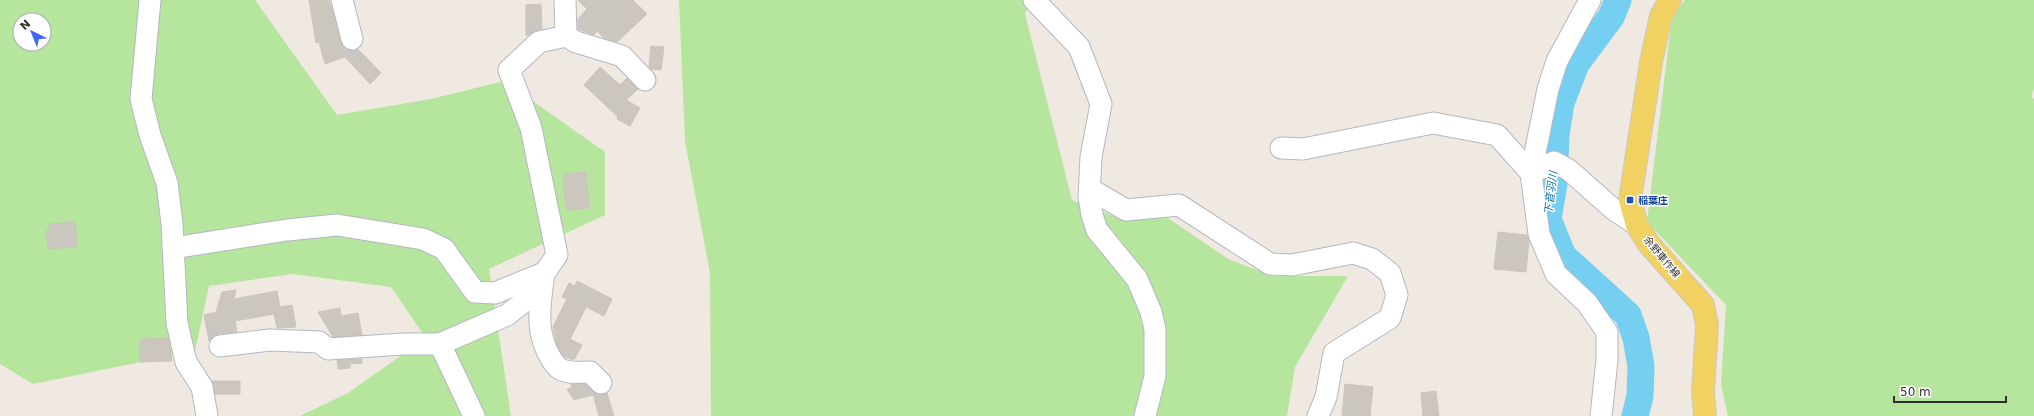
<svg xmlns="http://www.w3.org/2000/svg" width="2034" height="416" viewBox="0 0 2034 416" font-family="'DejaVu Sans','Noto Sans JP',sans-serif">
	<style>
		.green { fill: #b6e59e; fill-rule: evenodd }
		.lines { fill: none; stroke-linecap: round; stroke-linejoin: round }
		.river { stroke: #75cff0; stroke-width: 27 }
		.building { fill: #cbc7bf; stroke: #cbc5ba }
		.minor-casing { stroke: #b4b7c1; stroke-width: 23 }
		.major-casing { stroke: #c9c9c9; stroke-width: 24 }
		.minor { stroke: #fff; stroke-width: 21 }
		.major { stroke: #f2d163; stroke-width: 22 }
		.transit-dot { fill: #1a4fb4; stroke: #fff; stroke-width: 1.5 }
		.labels { text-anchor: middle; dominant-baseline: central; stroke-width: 3; stroke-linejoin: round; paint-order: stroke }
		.transit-label { font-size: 10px; font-weight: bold; fill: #164399; stroke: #fff; text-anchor: start }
		.street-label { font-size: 10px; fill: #2e2e2e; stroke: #fff }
		.water-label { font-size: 11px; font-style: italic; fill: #0d6fa3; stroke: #fff }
	</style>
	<rect width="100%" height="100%" fill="#efe9e1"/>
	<g class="green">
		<path d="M 0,0 L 255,0 L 337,115 L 431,99 L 504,81 L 605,152 L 605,215 L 489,269 L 511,416 L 300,416 L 348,393 L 426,338 L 391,287 L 293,274 L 209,286 L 195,351 L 33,384 L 0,364 ZM 20,20 L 44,20 L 44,44 L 20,44 Z"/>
		<polygon points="679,0 1030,0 1025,14 1072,200 1121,219 1165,216 1228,259 1273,276 1348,276 1295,367 1287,416 711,416 710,273 685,141"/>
		<polygon points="1685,0 2034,0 2034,88 2031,97 2034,99 2034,416 1728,416 1721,385 1726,305 1647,222 1672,16"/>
	</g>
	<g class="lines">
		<polyline class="river" points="1618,0 1611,17 1576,64 1561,103 1556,135 1554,184 1548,219 1563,256 1628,315 1636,338 1641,366 1640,396 1635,416"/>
	</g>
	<g class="building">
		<polygon points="309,0 329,0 345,51 347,49 355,51 358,49 381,73 370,84 345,57 325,64 319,42 316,43"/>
		<polygon points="578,0 633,0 647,14 617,42 604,38 597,31 594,35 578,29 578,19 587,9"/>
		<polygon points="541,4 542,29 526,36 526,5"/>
		<polygon points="651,46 664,47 661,70 651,69 649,66"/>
		<polygon points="600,67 620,85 627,78 638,89 626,100 640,108 630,126 617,119 618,117 584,85"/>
		<polygon points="586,172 589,208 566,210 563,174"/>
		<polygon points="75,222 77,247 48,249 46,231 50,230 49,224"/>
		<polygon points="1498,232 1527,235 1529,241 1526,272 1494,269"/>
		<polygon points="577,281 612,299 604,316 586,307 570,339 582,345 574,360 564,357 562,354 557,345 553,327 567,299 562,297 569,283 575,286"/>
		<polygon points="236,290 234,299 277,291 280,307 292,305 296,327 277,328 274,314 235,321 237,332 218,334 213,337 209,341 204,315 216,312 222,292"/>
		<polygon points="340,308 341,316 358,313 362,335 333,337 318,312"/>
		<polygon points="168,338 172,361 140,362 140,339"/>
		<polygon points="362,359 362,363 350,364 350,368 338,369 337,360"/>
		<polygon points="212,381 240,381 240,394 215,394"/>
		<polygon points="571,384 585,384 598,395 607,393 614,416 599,416 593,395 574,400 567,389 572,388"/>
		<polygon points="1345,384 1373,387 1370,416 1342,416"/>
		<polygon points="1436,391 1439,416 1423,416 1421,393"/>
	</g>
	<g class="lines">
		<defs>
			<g id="minor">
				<polyline points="150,0 141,99 150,135 167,183 172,224 177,323 186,362 202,387 207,416"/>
				<polyline points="342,0 352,39"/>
				<polyline points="1034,0 1079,47 1101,104 1091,157 1089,197 1092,215 1097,230 1137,279 1151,312 1155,329 1155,376 1145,416"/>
				<polyline points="1590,0 1557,61 1548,89 1531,173 1539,234 1556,274 1587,303 1607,332 1607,360 1601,416"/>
				<polyline points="566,36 576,42 622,56 645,80"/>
				<polyline points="1281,148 1303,149 1433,123 1497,135 1531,173"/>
				<polyline points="1531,173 1554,162 1569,170 1613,209 1637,225"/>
				<polyline points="1090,189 1126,210 1179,205 1270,264 1292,265 1353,253 1372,259 1390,273 1397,295 1390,318 1334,353 1326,397 1318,416"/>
				<path d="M 173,248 L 287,230 L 337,225 L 423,239 L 444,249 L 475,292 L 495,293 L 544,273 C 540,303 534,333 552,360 C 554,363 557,368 560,369 C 569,374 581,372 590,372 L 601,383"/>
				<polyline points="440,344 474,416"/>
				<polyline points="220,346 270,340 319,342 328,349 403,344 440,344 507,315 525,301 557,255 531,128 509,70 539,42 566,36 565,0"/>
			</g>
			<polyline id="major" points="1670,0 1661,16 1651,62 1630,200 1637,225 1648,243 1703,305 1707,325 1703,392 1705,416"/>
		</defs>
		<use href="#minor" class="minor-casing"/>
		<use href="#major" class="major-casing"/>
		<use href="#minor" class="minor"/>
		<use href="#major" class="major"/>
	</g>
	<rect class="transit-dot" x="1626" y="196" width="8" height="8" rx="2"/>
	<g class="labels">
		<g class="transit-label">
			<text x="1638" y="200">稲葉庄</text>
		</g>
		<g class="street-label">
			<text transform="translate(1662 257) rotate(50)">余野車作線</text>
		</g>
		<g class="water-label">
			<text transform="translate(1551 193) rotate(-84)">下音羽川</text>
		</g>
	</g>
	<g transform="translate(32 32) rotate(317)"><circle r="19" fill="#ffffff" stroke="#ababab"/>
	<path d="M0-3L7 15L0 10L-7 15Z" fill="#4264fb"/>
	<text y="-6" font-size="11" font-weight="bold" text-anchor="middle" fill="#2e2e2e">N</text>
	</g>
	<path d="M1894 396v6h112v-6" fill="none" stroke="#2e2e2e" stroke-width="2"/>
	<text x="1900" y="396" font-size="12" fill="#2e2e2e" stroke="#ffffff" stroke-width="3" paint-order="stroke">50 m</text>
</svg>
